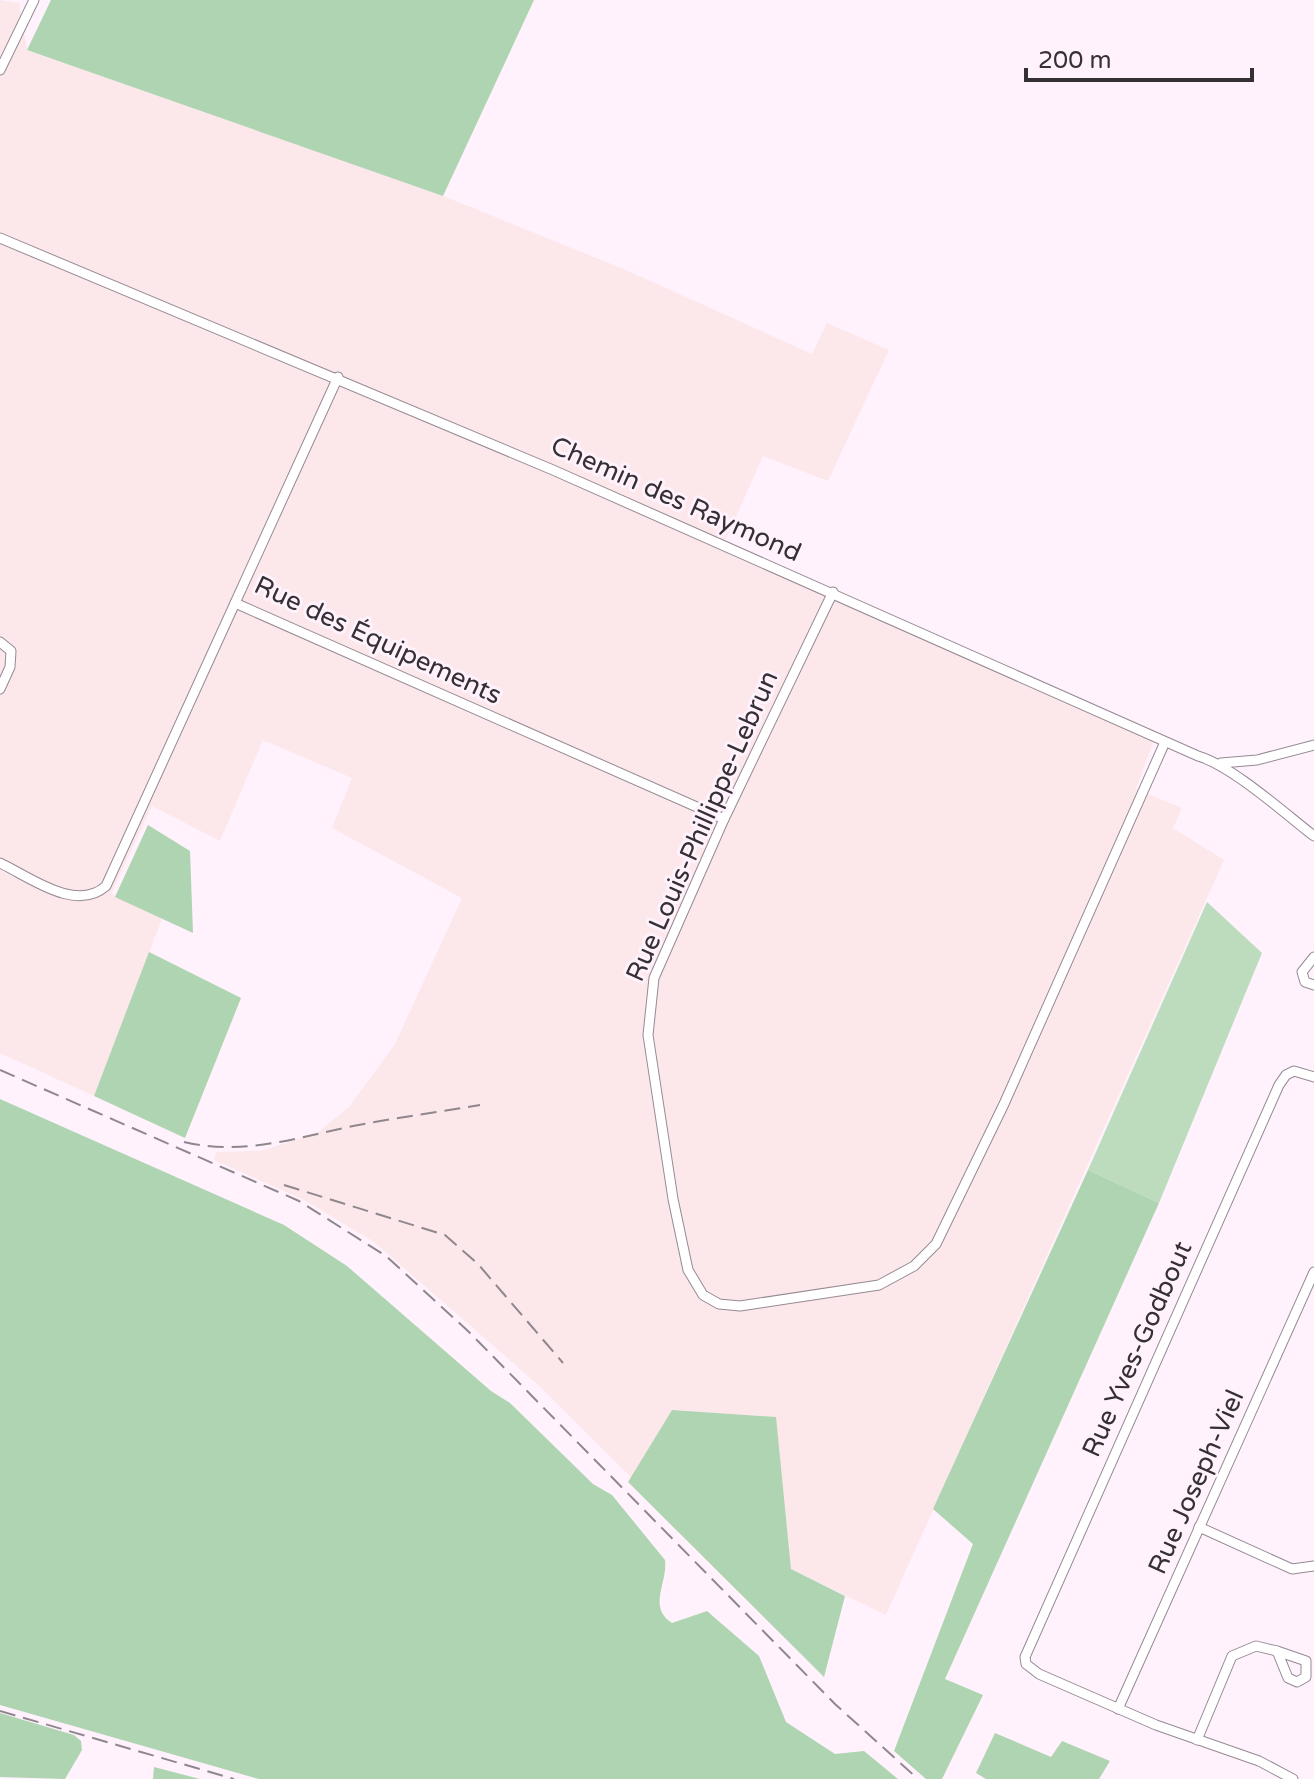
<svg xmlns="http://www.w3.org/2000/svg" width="1314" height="1779" viewBox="0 0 1314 1779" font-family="'Varela Round',sans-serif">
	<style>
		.industrial { fill: #fce7ea }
		.green { fill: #bcdcbd }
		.forest { fill: #afd4b1 }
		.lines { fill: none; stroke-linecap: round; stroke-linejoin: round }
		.minor-casing { stroke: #958a94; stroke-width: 11 }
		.minor { stroke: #fff; stroke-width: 9 }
		.rail { stroke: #8f878e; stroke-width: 2; stroke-dasharray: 16 8; stroke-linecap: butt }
		.labels { text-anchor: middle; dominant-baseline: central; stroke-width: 6; stroke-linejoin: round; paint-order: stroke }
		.street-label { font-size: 26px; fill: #353034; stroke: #fff2fd }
	</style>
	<rect width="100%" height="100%" fill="#fff2fd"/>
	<polygon class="industrial" points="0,0 19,3 27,50 443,196 626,270 812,354 827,323 889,350 828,481 763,456 724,544 1155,737 1136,789 1182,808 1173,828 1224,860 886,1615 791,1569 775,1417 672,1410 631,1477 536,1383 374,1242 304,1200 214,1160 216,1152 261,1151 317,1133 349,1107 395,1044 462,898 332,828 352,778 263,740 220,841 152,806 111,894 163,916 94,1096 0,1053"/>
	<polygon class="green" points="1207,902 1262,953 1159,1203 1088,1170"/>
	<g class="forest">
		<polygon points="51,0 534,0 443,196 27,50"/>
		<polygon points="148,825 190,851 193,933 115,897"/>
		<polygon points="149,952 241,998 185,1138 94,1096"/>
		<path d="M 0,1099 L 284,1225 L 347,1266 L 491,1391 L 510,1403 L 593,1484 L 612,1495 L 665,1560 C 668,1583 647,1607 672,1623 L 707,1611 L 759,1656 L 786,1722 L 835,1754 L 864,1751 L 898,1779 L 259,1779 L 0,1705 Z"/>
		<polygon points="1088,1170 1159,1203 945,1679 983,1695 942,1779 926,1779 894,1751 973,1544 933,1509"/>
		<polygon points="672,1410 776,1417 791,1569 845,1596 824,1677 628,1482"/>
		<polygon points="0,1713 74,1735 81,1741 82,1750 65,1779 0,1777"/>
		<polygon points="995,1733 1051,1757 1062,1741 1110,1761 1099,1779 986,1779 976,1773"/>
		<polygon points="154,1767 200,1779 153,1779"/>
	</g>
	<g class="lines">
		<defs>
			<g id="minor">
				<polyline points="0,70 34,0"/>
				<path d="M 0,238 L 553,470 L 1198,756 C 1232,766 1283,812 1314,836"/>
				<polyline points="338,377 235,603 724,819"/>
				<polyline points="833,592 724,819 654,978 648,1035 673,1199 688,1270 703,1295 719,1304 740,1306 879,1285 914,1266 936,1244 1004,1104 1165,742"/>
				<polyline points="0,642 11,651 10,667 0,689"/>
				<polyline points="1221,763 1257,760 1314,745"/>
				<path d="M 0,863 C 30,877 76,913 106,886 L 235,603"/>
				<polyline points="1314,957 1302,972 1305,982 1314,985"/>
				<polyline points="1199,1527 1292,1569 1314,1566"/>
				<polygon points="1277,1651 1306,1661 1306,1677 1297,1682 1288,1678"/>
				<polyline points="1118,1709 1314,1272"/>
				<polyline points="1197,1740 1232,1656 1256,1646 1277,1651"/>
				<polyline points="1293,1779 1259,1761 1156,1725 1039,1674 1026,1664 1025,1657 1279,1085 1286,1075 1294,1071 1314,1077"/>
			</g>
		</defs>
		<use href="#minor" class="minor-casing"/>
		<use href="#minor" class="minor"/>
		<g class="rail">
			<polyline points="0,1070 299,1201 386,1256 469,1332 835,1704 918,1779"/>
			<path d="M 184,1142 C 243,1156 295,1138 353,1126 C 395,1118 438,1112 480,1105"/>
			<polyline points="284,1185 445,1235 478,1264 563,1363"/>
			<polyline points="0,1711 234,1779"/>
		</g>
	</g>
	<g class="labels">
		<g class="street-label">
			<text transform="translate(676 499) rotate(24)">Chemin des Raymond</text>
			<text transform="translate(378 640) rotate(25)">Rue des Équipements</text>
			<text transform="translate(702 826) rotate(-66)">Rue Louis-Phillippe-Lebrun</text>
			<text transform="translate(1137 1349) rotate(-66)">Rue Yves-Godbout</text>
			<text transform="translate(1196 1482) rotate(-66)">Rue Joseph-Viel</text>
		</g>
	</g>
	<path d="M1026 68v12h226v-12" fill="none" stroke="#353034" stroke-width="4"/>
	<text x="1038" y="68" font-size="24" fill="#353034" stroke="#fff2fd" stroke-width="6" paint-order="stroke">200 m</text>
</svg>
